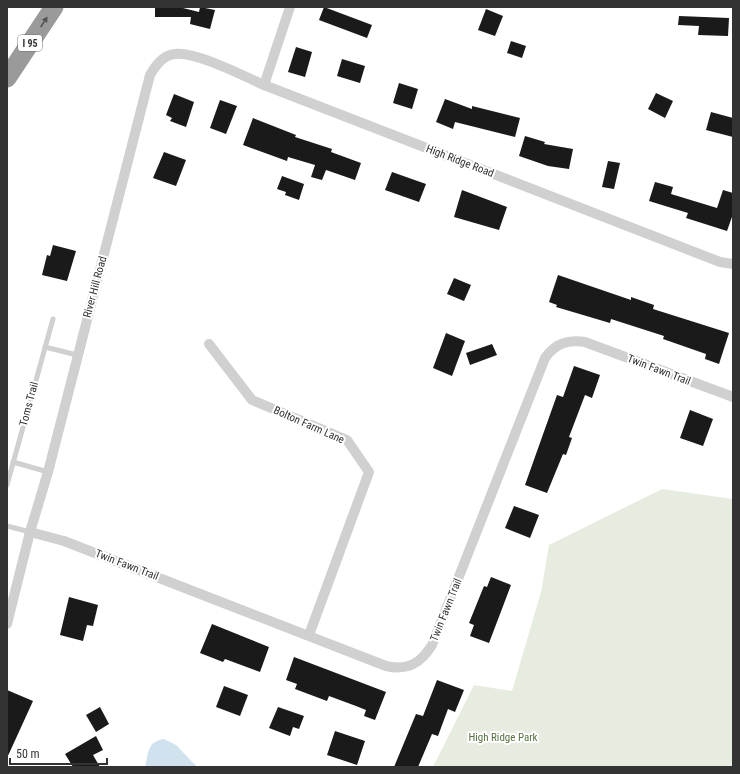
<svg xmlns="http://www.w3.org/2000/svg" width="740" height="774" viewBox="0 0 740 774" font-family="'Roboto Condensed',sans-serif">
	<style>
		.green { fill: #e6ecdf }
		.water { fill: #cfe2ee }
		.building { fill: #1a1a1a }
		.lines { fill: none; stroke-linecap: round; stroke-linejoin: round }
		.lane { stroke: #d0d0d0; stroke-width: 5 }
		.street { stroke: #d0d0d0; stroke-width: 10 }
		.highway { stroke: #9a9a9a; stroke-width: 19 }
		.oneway { fill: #525252 }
		.labels { text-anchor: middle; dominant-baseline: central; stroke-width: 4; stroke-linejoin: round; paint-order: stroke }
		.shield { fill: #fff; stroke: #707070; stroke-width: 1 }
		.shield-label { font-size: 10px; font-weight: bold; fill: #333 }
		.street-label { font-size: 11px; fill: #333; stroke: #fff }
		.park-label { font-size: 11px; fill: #56703f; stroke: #fff }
	</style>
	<rect width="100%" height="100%" fill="#fff"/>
	<polygon class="green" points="662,489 733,499 733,767 433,767 474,685 512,691 541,592 549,545"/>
	<path class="water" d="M 164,739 L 176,745 L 197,767 L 145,767 C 149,752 147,742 164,739 Z"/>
	<g class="building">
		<polygon points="155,7 179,7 199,12 200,7 215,10 210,29 190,24 191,17 155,17"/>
		<polygon points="324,7 372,25 367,38 319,20"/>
		<polygon points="486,9 503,16 495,36 478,30"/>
		<polygon points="679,16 729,18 728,36 698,35 699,26 678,25"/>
		<polygon points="511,41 526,46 522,58 507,53"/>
		<polygon points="296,47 312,52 305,77 288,72"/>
		<polygon points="342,59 365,66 360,83 337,76"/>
		<polygon points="399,83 418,89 412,109 393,103"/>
		<polygon points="656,93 673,101 665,118 648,109"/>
		<polygon points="174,94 194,102 186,127 170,121 172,118 166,115"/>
		<polygon points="445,99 472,109 472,106 520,118 515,137 455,122 453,129 436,122"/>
		<polygon points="220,100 237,106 226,134 210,128"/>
		<polygon points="711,112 733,118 733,137 706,130"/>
		<polygon points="253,118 296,135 295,137 332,149 331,152 361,163 355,180 326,170 322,180 311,177 315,165 288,157 287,161 243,145"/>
		<polygon points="525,136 545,142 544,144 573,149 569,169 548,166 519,156"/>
		<polygon points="164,152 186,160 176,186 153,178"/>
		<polygon points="608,161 620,163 614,189 602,187"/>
		<polygon points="392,172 426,184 419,202 385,190"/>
		<polygon points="282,176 304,184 299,200 285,195 286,192 277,189"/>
		<polygon points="655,182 673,187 671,194 717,208 723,190 733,193 733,214 727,231 686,218 688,213 649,201"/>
		<polygon points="462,190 507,207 499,230 454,217"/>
		<polygon points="53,245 76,251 67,281 42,275 47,255 50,256"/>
		<polygon points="558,275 631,300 631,297 654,305 653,309 729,333 719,364 705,359 706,354 663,339 664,336 611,319 610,323 556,307 557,305 549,302"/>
		<polygon points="454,278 471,285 464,301 447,294"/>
		<polygon points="446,333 465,341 452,376 433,368"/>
		<polygon points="492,344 497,355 470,365 466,353"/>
		<polygon points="574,366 600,375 592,398 585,395 569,437 572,438 566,455 563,454 547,493 525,485 557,395 563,397"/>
		<polygon points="690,410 713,419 703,446 680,438"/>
		<polygon points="514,506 539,515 530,538 505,528"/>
		<polygon points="491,577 511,585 489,643 470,636 474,625 469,623 484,586 487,587"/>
		<polygon points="69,597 98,605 93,626 87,625 83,641 60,635"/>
		<polygon points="212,624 269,647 260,672 225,659 223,662 200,653"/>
		<polygon points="294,657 386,692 375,720 364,716 366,710 356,706 329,696 327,701 295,689 297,684 286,680"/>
		<polygon points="437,680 464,690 455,712 448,709 438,736 432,734 418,767 394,767 416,714 423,716"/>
		<polygon points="224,686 248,695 240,716 216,707"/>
		<polygon points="7,690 33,701 7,758"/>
		<polygon points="100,707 109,724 96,732 86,715"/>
		<polygon points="278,707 304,716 299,729 293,727 290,736 269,728"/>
		<polygon points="335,731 365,741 357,765 327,755"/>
		<polygon points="96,736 103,750 93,755 100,767 73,767 65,754"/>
	</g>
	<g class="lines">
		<g class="lane">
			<polyline points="45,347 77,355"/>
			<polyline points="13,462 48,472"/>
			<polyline points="7,485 53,319"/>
			<polyline points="7,526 30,532"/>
		</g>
		<g class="street">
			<polyline points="290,7 264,85 720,262 733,264"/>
			<polyline points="209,344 252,400 347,440 369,472 309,635"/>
			<path d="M 30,532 L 64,541 L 386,666 C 408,671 421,663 432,645 L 545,358 C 555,344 567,339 585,342 L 733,397"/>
			<path d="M 7,624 L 30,532 L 48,472 L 150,75 C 156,65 163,55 175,54 C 195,51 244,76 264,85"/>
		</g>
		<polyline class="highway" points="7,78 54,7"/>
	</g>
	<defs><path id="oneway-solid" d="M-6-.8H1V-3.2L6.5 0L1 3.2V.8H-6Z"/></defs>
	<use class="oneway" href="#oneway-solid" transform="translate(44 22) rotate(-57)"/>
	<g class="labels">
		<rect class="shield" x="18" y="35" width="24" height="16" rx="3"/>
		<g class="shield-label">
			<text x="30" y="43">I 95</text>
		</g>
		<g class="street-label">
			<text transform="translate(460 161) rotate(21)">High Ridge Road</text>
			<text transform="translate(95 287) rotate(-75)">River Hill Road</text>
			<text transform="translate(659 370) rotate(21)">Twin Fawn Trail</text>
			<text transform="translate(29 404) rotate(-75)">Toms Trail</text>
			<text transform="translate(309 425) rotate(24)">Bolton Farm Lane</text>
			<text transform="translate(127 565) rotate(21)">Twin Fawn Trail</text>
			<text transform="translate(446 610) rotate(-68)">Twin Fawn Trail</text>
		</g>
		<g class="park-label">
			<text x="503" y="737">High Ridge Park</text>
		</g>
	</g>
	<rect width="740" height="774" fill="none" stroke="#333333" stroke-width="16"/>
	<path d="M10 758v6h97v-6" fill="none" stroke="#333333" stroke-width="2"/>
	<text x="16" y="758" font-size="12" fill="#333333" stroke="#ffffff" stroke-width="3" paint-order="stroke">50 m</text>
</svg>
